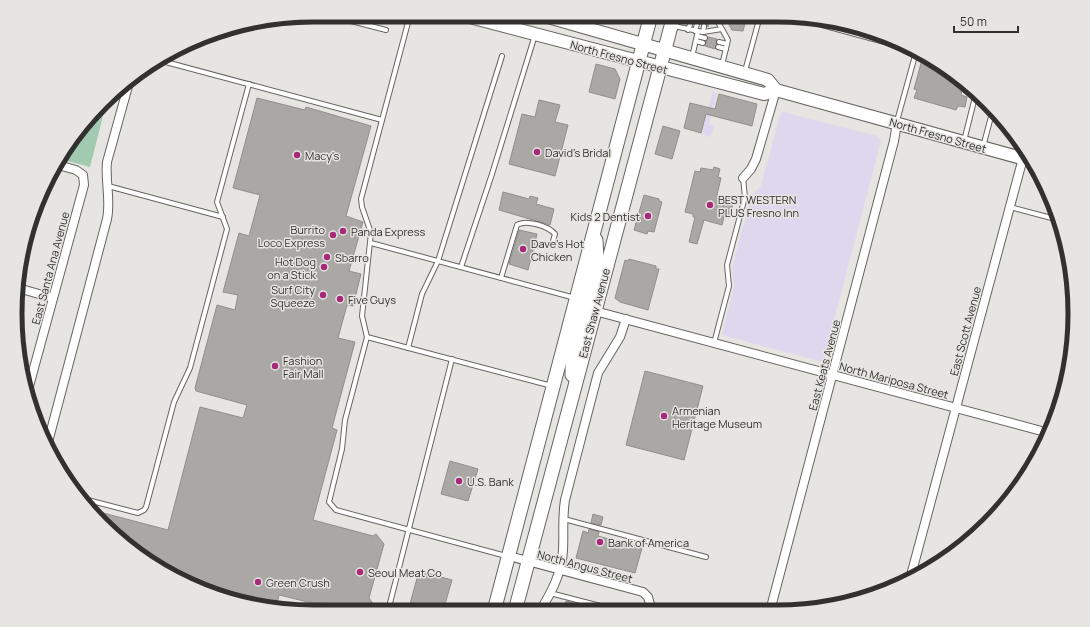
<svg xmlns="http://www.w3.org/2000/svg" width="1090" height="627" viewBox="0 0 1090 627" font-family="Manrope,sans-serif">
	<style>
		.industrial { fill: #dfd7ed }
		.green { fill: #a1cab0 }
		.building { fill: #a9a8a4; stroke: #908f8b }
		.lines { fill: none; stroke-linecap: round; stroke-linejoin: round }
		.service-casing { stroke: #666561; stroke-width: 6 }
		.minor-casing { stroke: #666561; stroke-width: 10 }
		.secondary-casing { stroke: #666561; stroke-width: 14 }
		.primary-casing { stroke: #666561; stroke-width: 15 }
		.service { stroke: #fff; stroke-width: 4 }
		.minor { stroke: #fff; stroke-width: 8 }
		.secondary { stroke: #fff; stroke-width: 12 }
		.primary { stroke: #fff; stroke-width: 13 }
		.poi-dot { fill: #a7297a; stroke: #e6e5e1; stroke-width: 1.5 }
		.labels { text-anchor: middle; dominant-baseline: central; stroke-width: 3; stroke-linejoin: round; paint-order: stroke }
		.street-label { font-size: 11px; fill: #323130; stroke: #e6e5e1 }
		.poi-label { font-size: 11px; fill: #323130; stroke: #e6e5e1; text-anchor: start }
		.rim { fill: none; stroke: #323130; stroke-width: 5 }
	</style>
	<rect width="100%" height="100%" fill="#e6e5e1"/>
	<g class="industrial">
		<polygon points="713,91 717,93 709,125 714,126 711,137 701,134"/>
		<polygon points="783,112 877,136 881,141 823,362 722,335 734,287 732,267 752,195 761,186 780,115"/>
	</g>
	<polygon class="green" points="106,104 90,167 60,159 65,147"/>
	<g class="building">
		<polygon points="690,16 711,16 708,27 705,23 701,25 698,21 689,19"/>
		<polygon points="724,16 747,16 743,31 732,30"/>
		<polygon points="708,37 717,39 715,49 705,46"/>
		<polygon points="923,56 942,65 964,83 961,95 967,97 965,107 958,106 956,110 914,98 917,90 914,89"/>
		<polygon points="596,64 615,69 620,79 615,99 589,92"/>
		<polygon points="719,94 757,104 752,126 706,114 701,133 684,128 690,103 715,109"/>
		<polygon points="257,98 305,110 306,107 371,126 346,216 363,222 349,271 361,274 353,306 347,305 338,338 355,342 332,428 337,430 313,520 373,536 376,534 384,544 369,598 374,605 364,611 356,611 332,604 308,602 279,595 276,608 217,596 148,562 92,510 168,530 200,407 243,418 247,405 196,391 195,388 217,305 235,310 238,295 223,292 239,233 249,236 260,195 233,188"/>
		<polygon points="539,100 560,105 555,122 568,125 555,176 509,164 522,114 535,117"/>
		<polygon points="663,126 680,131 672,159 655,154"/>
		<polygon points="714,167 720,169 718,177 721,178 717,195 734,200 729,218 724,217 722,225 704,220 697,244 689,242 695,217 693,217 693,214 685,212 695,171 700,172 701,168 713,170"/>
		<polygon points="503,192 529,199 530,196 538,198 536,204 554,209 550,225 499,210"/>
		<polygon points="644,195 659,199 659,201 662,202 654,232 648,231 647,234 634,230"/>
		<polygon points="519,230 537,234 528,270 509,264"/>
		<polygon points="629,259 656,266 656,269 659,269 648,310 620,302 615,298 625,260 628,261"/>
		<polygon points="645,371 703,386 684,460 626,445"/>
		<polygon points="450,461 478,469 468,501 441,494"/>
		<polygon points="593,514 603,517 601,525 591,523"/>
		<polygon points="589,529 599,532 598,536 642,548 635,573 576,558 583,531 588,533"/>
		<polygon points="419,571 452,580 443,611 408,611"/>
		<polygon points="566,601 606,611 563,611"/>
	</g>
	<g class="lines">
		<defs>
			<g id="service">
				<polyline points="328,15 386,30"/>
				<polyline points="410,15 361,199 362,207 371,233 362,316 367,337 345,420 342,449 329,502 336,510 506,556"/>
				<polyline points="617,15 619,15"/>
				<polyline points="714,16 722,29"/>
				<polyline points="789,16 910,49"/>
				<polyline points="674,26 703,32 722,29 728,40 722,65"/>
				<polyline points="688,30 691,22"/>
				<polyline points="695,31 697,24"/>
				<polyline points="703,32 704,26"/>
				<polyline points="697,36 705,38"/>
				<polyline points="696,41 703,43"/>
				<polyline points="719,42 727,44"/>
				<polyline points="718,47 726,49"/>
				<polyline points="692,57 698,31"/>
				<polyline points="162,61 382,120"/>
				<polyline points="745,71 760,16"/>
				<polyline points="897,121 916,52"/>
				<polyline points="964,141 976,93"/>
				<polyline points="983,147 993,109"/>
				<polyline points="108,186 223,217"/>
				<polyline points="1010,207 1059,220"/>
				<polyline points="371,243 575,298"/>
				<polyline points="461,267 492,174 535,35"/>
				<path d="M 501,278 L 517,225 C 526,219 548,226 555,234 L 553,241"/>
				<polyline points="367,337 552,386"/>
				<polyline points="714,343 729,286 727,265 745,197 743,178"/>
				<polyline points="408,348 422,294 438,261 502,56"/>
				<polyline points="80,498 138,513 144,510 146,507 174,402 190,368 227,229 217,202 249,84"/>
				<polyline points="564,519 706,557"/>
				<polyline points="550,593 608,608 614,611"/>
				<polyline points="388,611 452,359"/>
				<polyline points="632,611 650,604 656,611"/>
			</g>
			<g id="minor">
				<polyline points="743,178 751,169 756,159 776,90"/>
				<polyline points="18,288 53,298"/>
				<polyline points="595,311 1049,433"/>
				<polyline points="28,390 84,185 83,175 76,170 58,165"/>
				<path d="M 48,442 L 107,219 C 111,200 105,181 107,162 L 130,79"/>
				<polyline points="509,556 643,592 648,597 650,604"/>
				<polyline points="910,579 1023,158"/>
				<path d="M 540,611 C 551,593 562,573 563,550 C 564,533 562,519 565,500 L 598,373 L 620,337 L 626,319"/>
				<polyline points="770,611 894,141 897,123"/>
			</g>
			<g id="secondary">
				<polyline points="462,15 764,94 776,90 1032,161"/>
				<polyline points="541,15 768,80 776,90"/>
			</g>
			<g id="primary">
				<polyline points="595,311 588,305 587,300 597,260 596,240"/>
				<path d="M 572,375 C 572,368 572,360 573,353 C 577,337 590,312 577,299"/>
				<polyline points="494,611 651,15"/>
				<polyline points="515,611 674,15"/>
			</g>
		</defs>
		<use href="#service" class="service-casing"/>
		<use href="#minor" class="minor-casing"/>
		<use href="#secondary" class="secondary-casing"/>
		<use href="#primary" class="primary-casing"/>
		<use href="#service" class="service"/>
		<use href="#minor" class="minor"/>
		<use href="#secondary" class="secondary"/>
		<use href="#primary" class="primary"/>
	</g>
	<g class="poi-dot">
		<circle cx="537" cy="152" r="4"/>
		<circle cx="297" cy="155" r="4"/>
		<circle cx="710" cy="205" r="4"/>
		<circle cx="648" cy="216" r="4"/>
		<circle cx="343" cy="231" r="4"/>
		<circle cx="333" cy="235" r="4"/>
		<circle cx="523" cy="249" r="4"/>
		<circle cx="327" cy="257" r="4"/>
		<circle cx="324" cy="267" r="4"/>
		<circle cx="323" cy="295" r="4"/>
		<circle cx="340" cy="299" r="4"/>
		<circle cx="275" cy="366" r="4"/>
		<circle cx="664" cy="416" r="4"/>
		<circle cx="459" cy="481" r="4"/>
		<circle cx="600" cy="542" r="4"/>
		<circle cx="360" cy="572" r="4"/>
		<circle cx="258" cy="582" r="4"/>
	</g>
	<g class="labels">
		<g class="street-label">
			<text transform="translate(619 57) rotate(15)">North Fresno Street</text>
			<text transform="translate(938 135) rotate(16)">North Fresno Street</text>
			<text transform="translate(50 268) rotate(-75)">East Santa Ana Avenue</text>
			<text transform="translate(594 313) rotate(-75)">East Shaw Avenue</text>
			<text transform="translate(965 331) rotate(-75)">East Scott Avenue</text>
			<text transform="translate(824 365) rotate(-75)">East Keats Avenue</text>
			<text transform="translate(894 380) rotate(15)">North Mariposa Street</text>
			<text transform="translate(585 566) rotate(15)">North Angus Street</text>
		</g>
		<g class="poi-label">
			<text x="545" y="152">David's Bridal</text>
			<text x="305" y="155">Macy's</text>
			<text x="718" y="199">BEST WESTERN<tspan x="718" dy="13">PLUS Fresno Inn</tspan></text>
			<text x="640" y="216" text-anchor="end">Kids 2 Dentist</text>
			<text x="325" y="229" text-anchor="end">Burrito<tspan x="325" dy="13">Loco Express</tspan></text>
			<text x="351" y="231">Panda Express</text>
			<text x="531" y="243">Dave's Hot<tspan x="531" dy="13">Chicken</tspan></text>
			<text x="335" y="257">Sbarro</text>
			<text x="316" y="261" text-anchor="end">Hot Dog<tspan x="316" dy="13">on a Stick</tspan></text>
			<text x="315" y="289" text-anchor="end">Surf City<tspan x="315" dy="13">Squeeze</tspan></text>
			<text x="348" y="299">Five Guys</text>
			<text x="283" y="360">Fashion<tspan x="283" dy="13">Fair Mall</tspan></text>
			<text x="672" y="410">Armenian<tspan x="672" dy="13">Heritage Museum</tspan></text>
			<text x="467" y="481">U.S. Bank</text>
			<text x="608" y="542">Bank of America</text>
			<text x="368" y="572">Seoul Meat Co</text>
			<text x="266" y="582">Green Crush</text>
		</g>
	</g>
	<path d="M0 0H1090V627H0ZM313 22H777A291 291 0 0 1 1068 313V314A291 291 0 0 1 777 605H313A291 291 0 0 1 22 314V313A291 291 0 0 1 313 22Z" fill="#e6e5e1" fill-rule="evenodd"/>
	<path class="rim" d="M313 22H777A291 291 0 0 1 1068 313V314A291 291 0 0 1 777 605H313A291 291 0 0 1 22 314V313A291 291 0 0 1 313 22Z"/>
	<path d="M954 26v6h64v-6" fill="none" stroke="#323130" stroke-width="2"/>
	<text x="960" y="26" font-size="12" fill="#323130" stroke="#e6e5e1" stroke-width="3" paint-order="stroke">50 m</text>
</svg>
